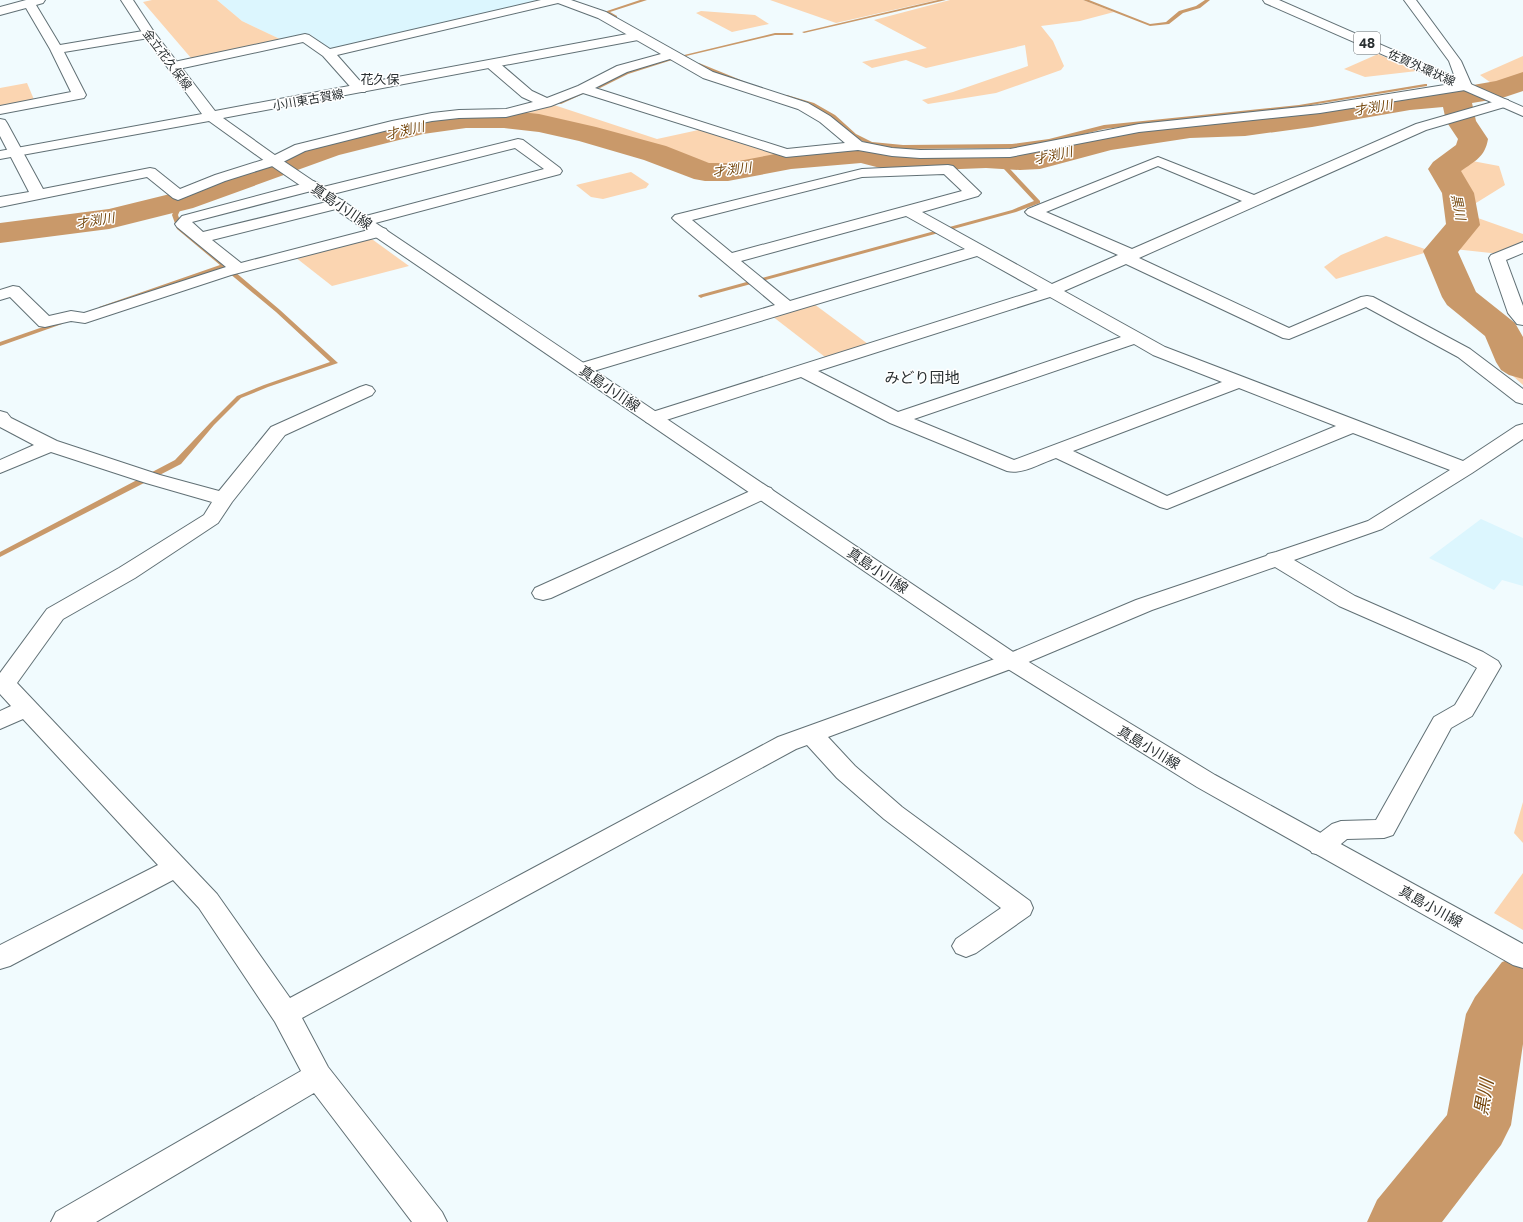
<svg xmlns="http://www.w3.org/2000/svg" width="1523" height="1222" viewBox="0 0 1523 1222" font-family="Commissioner,'Noto Sans JP',sans-serif">
	<style>
		.built { fill: #dcf6fe }
		.green { fill: #fbd5b1 }
		.lines { fill: none; stroke-linecap: round; stroke-linejoin: round }
		.stream { fill: #c9996a; fill-rule: evenodd }
		.river { fill: #c9996a; fill-rule: evenodd }
		.minor-casing { stroke: #617075; stroke-width: 2 }
		.tertiary-casing { stroke: #617075; stroke-width: 2 }
		.primary-casing { stroke: #617075; stroke-width: 2 }
		.minor { fill: #fff; fill-rule: evenodd }
		.tertiary { fill: #fff; fill-rule: evenodd }
		.primary { fill: #fff; fill-rule: evenodd }
		.labels { text-anchor: middle; dominant-baseline: central; stroke-width: 3; stroke-linejoin: round; paint-order: stroke }
		.far-street-label { font-size: 12px; fill: #292f31; stroke: #fff }
		.shield { fill: #fff; stroke: #696d6f; stroke-width: 1 }
		.shield-label { font-size: 13px; font-weight: bold; fill: #292f31 }
		.far-neighbourhood-label { font-size: 13px; fill: #292f31; stroke: #fff }
		.far-water-label { font-size: 13px; font-style: italic; fill: #75470d; stroke: #fff }
		.street-label { font-size: 14px; fill: #292f31; stroke: #fff }
		.neighbourhood-label { font-size: 15px; fill: #292f31; stroke: #fff }
		.near-water-label { font-size: 18px; font-style: italic; fill: #75470d; stroke: #fff }
	</style>
	<rect width="100%" height="100%" fill="#f1fbfe"/>
	<g class="built">
		<polygon points="217,0 545,0 337,48 328,48 310,34 282,40 242,21"/>
		<polygon points="1481,519 1523,538 1523,586 1502,580 1494,590 1429,558"/>
	</g>
	<g class="green">
		<polygon points="152,0 217,0 242,21 282,40 191,58 143,2"/>
		<polygon points="770,0 937,0 836,23"/>
		<polygon points="950,0 1083,0 1114,12 1080,21 1041,26 1053,41 1064,66 1061,70 996,93 928,104 922,100 953,92 1028,66 1025,45 926,68 906,60 872,68 862,62 927,48 874,20"/>
		<polygon points="701,11 755,15 769,24 732,32 696,13"/>
		<polygon points="1378,54 1417,71 1365,77 1344,69"/>
		<polygon points="1523,56 1523,74 1494,85 1480,75"/>
		<polygon points="27,83 35,102 2,108 0,105 0,88"/>
		<polygon points="551,104 657,139 703,129 788,155 717,166 645,142 565,122 512,114"/>
		<polygon points="1467,160 1499,166 1505,185 1476,203 1475,217 1523,234 1523,243 1500,254 1454,249 1472,228 1463,191 1451,171"/>
		<polygon points="631,172 649,184 646,188 603,199 591,197 576,185"/>
		<polygon points="1386,236 1431,251 1336,279 1324,267 1341,255"/>
		<polygon points="369,237 409,266 332,286 295,257"/>
		<polygon points="814,304 868,344 825,357 772,316"/>
		<polygon points="1507,360 1523,364 1523,385 1503,367"/>
		<polygon points="1523,802 1523,843 1514,833"/>
		<polygon points="1523,873 1523,930 1494,913"/>
	</g>
	<g class="lines">
		<g class="stream">
			<polygon points="640,0 647,0 610,12 617,16 617,18 613,18 604,12"/>
			<polygon points="938,0 946,0 804,33 802,32"/>
			<polygon points="1083,0 1089,0 1150,24 1166,22 1179,11 1196,6 1205,0 1210,0 1200,8 1183,13 1169,24 1150,26"/>
			<polygon points="775,33 792,33 794,34 792,35 775,35 682,57 680,56"/>
			<polygon points="668,59 672,60 628,74 600,88 596,87 624,72"/>
			<polygon points="695,63 699,63 748,83 744,84 695,65"/>
			<polygon points="1425,84 1427,84 1427,86 1299,107 1104,129 1049,143 1012,148 903,149 871,145 852,136 831,117 810,105 785,96 787,95 814,103 835,115 856,134 872,142 903,145 1012,144 1049,139 1104,125 1299,105"/>
			<polygon points="579,93 583,94 561,104 557,103"/>
			<polygon points="1005,159 1009,159 1010,169 1040,201 1040,203 1016,212 703,297 701,298 698,296 699,295 1012,210 1034,201 1004,169"/>
			<polygon points="181,199 184,201 178,215 182,227 280,310 338,363 268,387 241,398 214,425 181,464 0,557 0,552 175,460 210,423 237,396 264,385 330,362 276,312 223,268 103,309 99,309 99,307 220,265 177,229 172,215 178,201"/>
			<polygon points="60,321 63,323 62,324 0,346 0,342"/>
		</g>
		<g class="river">
			<path d="M 1523,72 L 1523,91 L 1502,98 L 1472,103 L 1476,121 L 1488,139 C 1485,157 1475,161 1461,171 L 1474,193 L 1480,225 L 1458,252 L 1476,292 L 1515,323 L 1523,337 L 1523,379 L 1509,375 L 1501,370 L 1496,362 L 1485,336 L 1447,305 L 1442,297 L 1423,251 L 1446,224 L 1442,193 L 1428,169 L 1433,162 L 1456,145 L 1458,139 L 1446,121 L 1443,107 L 1410,110 L 1312,127 L 1245,136 L 1190,138 L 1111,150 L 1040,169 L 1020,170 L 986,168 L 908,171 L 888,170 L 861,163 L 791,169 L 728,181 L 705,181 L 694,179 L 644,160 L 579,141 L 539,132 L 504,128 L 466,128 L 423,134 L 339,155 L 193,208 L 109,229 L 0,243 L 0,223 L 109,209 L 170,194 L 317,141 L 423,116 L 466,110 L 504,110 L 539,114 L 596,127 L 666,146 L 709,163 L 728,163 L 791,151 L 861,145 L 888,152 L 908,153 L 986,150 L 1020,152 L 1039,151 L 1108,132 L 1190,120 L 1245,118 L 1312,109 L 1410,92 L 1456,88 L 1496,81 Z"/>
			<polygon points="1523,955 1523,1044 1511,1125 1501,1145 1442,1222 1367,1222 1377,1200 1447,1115 1466,1014 1475,997 1502,962"/>
		</g>
		<defs>
			<g id="minor">
				<polygon points="26,0 45,0 43,3 36,5 60,45 149,30 153,31 155,34 153,37 149,38 64,52 86,95 84,98 0,114 0,106 71,92 50,49 26,8 0,15 0,7"/>
				<path d="M 541,0 L 571,0 L 606,12 L 713,72 L 808,103 L 830,116 L 862,142 L 892,148 L 920,150 L 1010,149 L 1139,124 L 1320,105 L 1457,83 L 1449,61 L 1404,0 L 1416,0 L 1461,61 L 1472,86 L 1470,89 L 1465,90 L 1320,113 L 1139,132 L 1010,157 L 920,158 L 892,156 L 858,150 L 786,157 L 583,93 L 551,106 L 506,117 L 459,118 L 432,121 L 392,129 L 305,151 L 279,164 L 225,181 L 178,200 L 173,198 L 147,177 L 0,207 L 0,197 L 29,192 L 0,136 L 0,119 L 5,120 L 7,123 L 43,189 L 150,168 L 155,169 L 180,189 L 215,175 L 269,158 L 295,145 L 392,121 L 432,113 L 459,110 L 506,109 L 533,102 L 522,97 L 487,67 L 486,64 L 487,61 L 497,61 L 532,91 L 547,98 L 578,86 L 617,66 L 661,54 L 598,18 L 558,3 L 337,55 L 367,89 L 365,92 L 355,92 L 323,56 L 303,42 L 174,70 L 169,69 L 167,66 L 169,63 L 174,62 L 305,34 L 309,35 L 330,49 ZM 670,59 L 703,78 L 798,109 L 820,122 L 845,143 L 787,149 L 595,88 L 627,72 Z"/>
				<path d="M 1503,99 L 1508,100 L 1510,103 L 1508,106 L 1426,130 L 1139,258 L 1289,328 L 1361,297 L 1367,296 L 1373,297 L 1470,349 L 1523,389 L 1523,404 L 1516,402 L 1458,357 L 1366,307 L 1289,339 L 1283,338 L 1126,264 L 1064,291 L 1165,347 L 1463,461 L 1516,426 L 1523,424 L 1523,439 L 1472,473 L 1382,529 L 1294,560 L 1355,596 L 1483,652 L 1498,661 L 1501,666 L 1472,716 L 1451,728 L 1393,835 L 1384,838 L 1347,839 L 1330,853 L 1321,855 L 1312,853 L 1308,846 L 1312,839 L 1332,824 L 1341,821 L 1376,820 L 1434,717 L 1455,705 L 1477,668 L 1467,662 L 1339,606 L 1275,567 L 1152,610 L 1019,666 L 828,737 L 855,766 L 902,807 L 1030,901 L 1033,908 L 1030,915 L 976,953 L 966,957 L 956,953 L 952,946 L 956,939 L 1001,908 L 884,819 L 837,778 L 807,745 L 796,749 L 302,1018 L 328,1067 L 442,1212 L 447,1222 L 412,1222 L 314,1093 L 96,1222 L 51,1222 L 56,1212 L 301,1071 L 275,1022 L 199,908 L 173,880 L 10,966 L 0,969 L 0,945 L 158,865 L 23,719 L 0,729 L 0,711 L 11,706 L 0,694 L 0,673 L 47,609 L 119,568 L 204,515 L 212,502 L 146,483 L 51,452 L 0,473 L 0,460 L 34,445 L 0,427 L 0,411 L 7,413 L 11,418 L 57,441 L 160,475 L 219,491 L 271,427 L 360,387 L 366,385 L 372,387 L 375,391 L 372,395 L 285,435 L 232,502 L 218,523 L 135,578 L 63,619 L 17,683 L 217,894 L 290,998 L 778,737 L 1003,656 L 1136,600 L 1266,556 L 1268,554 L 1276,552 L 1368,521 L 1450,470 L 1353,433 L 1167,509 L 1160,507 L 1056,458 C 1041,463 1022,475 1007,471 L 890,423 L 801,377 L 660,422 L 653,424 L 646,422 L 644,418 L 646,414 L 1038,290 L 977,256 L 587,373 L 581,374 L 575,373 L 572,369 L 575,365 L 775,305 L 675,221 L 672,218 L 675,215 L 862,169 L 948,165 L 953,166 L 981,193 L 978,196 L 922,212 L 1052,284 L 1118,255 L 1028,215 L 1025,212 L 1028,209 L 1158,157 L 1254,195 L 1416,124 ZM 1158,166 L 1242,201 L 1132,249 L 1046,212 ZM 944,174 L 962,191 L 732,253 L 692,220 L 862,177 ZM 906,216 L 965,249 L 790,301 L 741,261 ZM 1050,297 L 1121,337 L 898,412 L 818,371 ZM 1134,344 L 1153,355 L 1222,382 L 1014,460 L 914,419 ZM 1239,388 L 1336,426 L 1167,496 L 1073,451 Z"/>
				<polygon points="518,139 523,140 560,168 562,171 560,174 364,226 358,224 356,221 358,218 544,169 515,148 321,197 316,195 313,192 315,190 192,222 203,232 339,199 344,201 347,204 344,207 212,240 241,263 380,227 386,229 388,232 386,235 231,275 85,323 71,321 45,327 39,326 10,297 0,300 0,290 13,286 19,287 49,316 71,311 84,313 226,267 177,227 175,224 182,216 313,181 318,183 321,186 319,188"/>
				<polygon points="1523,242 1523,253 1506,260 1523,306 1523,325 1517,324 1508,313 1489,258 1491,255"/>
				<polygon points="764,486 771,488 774,492 771,496 551,598 543,600 535,598 532,593 535,588 757,488"/>
			</g>
			<polygon id="tertiary" points="121,0 133,0 154,32 215,111 638,32 642,33 644,36 642,39 638,40 223,118 279,158 1019,656 1215,775 1523,944 1523,968 1513,965 1197,787 1003,666 269,164 209,121 0,159 0,151 202,114 145,37"/>
			<polygon id="primary" points="1263,0 1279,0 1523,107 1523,116 1265,3"/>
		</defs>
		<use href="#minor" class="minor-casing"/>
		<use href="#tertiary" class="tertiary-casing"/>
		<use href="#primary" class="primary-casing"/>
		<use href="#minor" class="minor"/>
		<use href="#tertiary" class="tertiary"/>
		<use href="#primary" class="primary"/>
	</g>
	<g class="labels">
		<g class="far-street-label">
			<text transform="translate(168 59) rotate(53)">金立花久保線</text>
			<text transform="translate(1422 67) rotate(24)">佐賀外環状線</text>
			<text transform="translate(308 99) rotate(-10)">小川東古賀線</text>
		</g>
		<rect class="shield" x="1354" y="32" width="26" height="22" rx="3"/>
		<g class="shield-label">
			<text x="1367" y="43">48</text>
		</g>
		<g class="far-neighbourhood-label">
			<text x="380" y="79">花久保</text>
		</g>
		<g class="far-water-label">
			<text transform="translate(1373 107) rotate(-9)">才渕川</text>
			<text transform="translate(405 130) rotate(-13)">才渕川</text>
			<text transform="translate(1053 155) rotate(-12)">才渕川</text>
			<text transform="translate(732 169) rotate(-7)">才渕川</text>
			<text transform="translate(1459 207) rotate(79)">黒川</text>
			<text transform="translate(95 220) rotate(-9)">才渕川</text>
		</g>
		<g class="street-label">
			<text transform="translate(342 206) rotate(34)">真島小川線</text>
			<text transform="translate(610 388) rotate(34)">真島小川線</text>
			<text transform="translate(878 570) rotate(34)">真島小川線</text>
			<text transform="translate(1149 747) rotate(31)">真島小川線</text>
			<text transform="translate(1431 906) rotate(29)">真島小川線</text>
		</g>
		<g class="neighbourhood-label">
			<text x="922" y="377">みどり団地</text>
		</g>
		<g class="near-water-label">
			<text transform="translate(1483 1097) rotate(-80)">黒川</text>
		</g>
	</g>
</svg>
